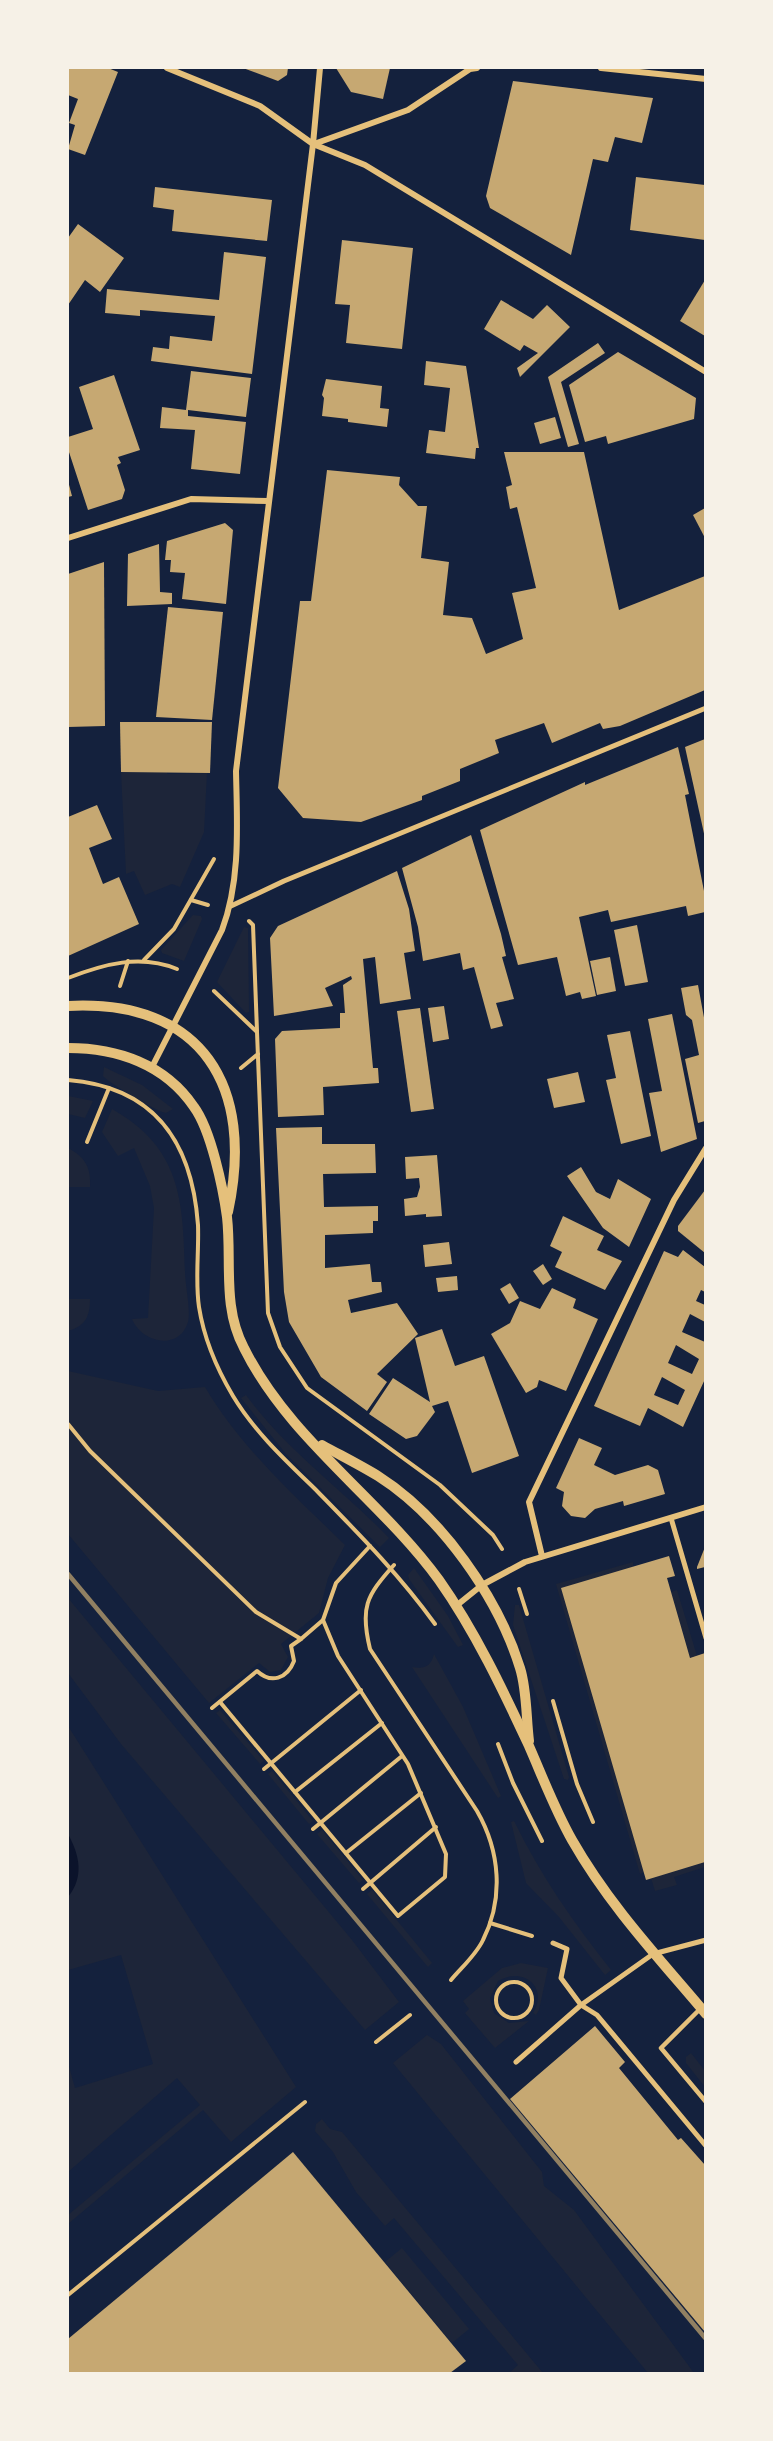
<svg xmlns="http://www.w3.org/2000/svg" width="773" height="2441" viewBox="0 0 773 2441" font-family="'Libre Baskerville',serif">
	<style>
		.green { fill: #1d2539 }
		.water { fill: #0b132b }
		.building { fill: #c6a872; fill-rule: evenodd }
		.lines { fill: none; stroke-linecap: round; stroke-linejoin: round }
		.path { stroke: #e5c07b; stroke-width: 4 }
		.service { stroke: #e5c07b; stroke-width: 4.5 }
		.pedestrian { stroke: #e5c07b; stroke-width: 5 }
		.minor { stroke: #e5c07b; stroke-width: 6 }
		.tertiary { stroke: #e5c07b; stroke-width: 10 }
		.rail { stroke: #918062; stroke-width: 4.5 }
	</style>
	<rect width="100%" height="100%" fill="#14213d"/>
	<g class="green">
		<polygon points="167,771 167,774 207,773 204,832 180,887 172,884 145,895 134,871 126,874 121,772"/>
		<polygon points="193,915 201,916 202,919 184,961 162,953 161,950"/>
		<polygon points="244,927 248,928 249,1012 246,1013 217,982"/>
		<path d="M 104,1067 L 142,1085 L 173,1109 L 166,1113 C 157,1112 109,1083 103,1076 Z"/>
		<polygon points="68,1096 93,1101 85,1118 68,1114"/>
		<path d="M 112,1109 C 181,1148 183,1200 185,1271 C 185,1284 191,1311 188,1322 C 179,1352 141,1342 132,1319 L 148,1318 L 154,1208 L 150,1186 L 134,1148 L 118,1156 L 102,1132 Z"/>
		<path d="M 68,1148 C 85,1157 91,1167 90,1187 L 68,1187 Z"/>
		<path d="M 68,1299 L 90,1299 C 90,1317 85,1326 68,1331 Z"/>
		<path d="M 68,1371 L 158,1391 L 205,1387 C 241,1448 294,1495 345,1545 L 328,1578 L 319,1613 L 281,1644 L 288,1657 L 281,1670 L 270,1672 L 259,1663 L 209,1703 L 68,1534 Z"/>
		<path d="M 246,1395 C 286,1450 342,1489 389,1538 L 380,1547 L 286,1454 L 241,1398 Z"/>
		<polygon points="633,1562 644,1872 640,1874 556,1584"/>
		<polygon points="414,1568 448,1616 463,1645 458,1647 409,1579 408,1575"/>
		<polygon points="677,1590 697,1656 690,1658 671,1592"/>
		<polygon points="68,1598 352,1940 399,2002 365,2030 121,1744 68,1673"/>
		<polygon points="515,1605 519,1605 569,1777 568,1780 564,1779 513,1625"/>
		<path d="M 434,1654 L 463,1707 L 501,1796 L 498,1798 L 412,1667 C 424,1669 431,1667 434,1654 Z"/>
		<polygon points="220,1710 264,1761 260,1764 216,1713"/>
		<polygon points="68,1726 296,2087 231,2142 203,2110 68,2224 68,2215 200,2105 177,2078 68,2172 68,2063 75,2088 153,2064 121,1955 68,1970"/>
		<polygon points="272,1771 313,1821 309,1824 268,1774"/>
		<path d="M 514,1821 C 541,1876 573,1922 611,1970 L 605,1975 L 559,1917 L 526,1883 L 511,1822 Z"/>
		<polygon points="322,1830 363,1880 359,1883 317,1834"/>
		<polygon points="705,1862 705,1867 674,1877 677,1885 655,1891 651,1878"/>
		<polygon points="372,1890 432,1963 428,1967 367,1894"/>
		<path d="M 521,1963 L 548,1968 L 539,2010 L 536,2015 L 533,2013 C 549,1987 523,1966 498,1981 L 490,1998 L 494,2013 L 509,2023 L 529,2021 L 495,2048 L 465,2013 L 469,2009 L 463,2001 L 502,1968 Z"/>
		<polygon points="427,2035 441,2044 542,2172 544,2186 574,2210 694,2373 648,2373 393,2063"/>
		<polygon points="691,2053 705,2071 705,2087 686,2063 686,2057"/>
		<polygon points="322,2119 330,2129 342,2132 543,2373 509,2373 518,2365 394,2218 385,2226 356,2192 333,2152 315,2131 316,2124"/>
		<polygon points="402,2248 469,2329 452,2343 385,2262"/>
	</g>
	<path class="water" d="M 68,1834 C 80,1856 84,1877 68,1897 Z"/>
	<g class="building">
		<polygon points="68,68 108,68 118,72 85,155 68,149 75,125 69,123 78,99 68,95"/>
		<polygon points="243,68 288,68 287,75 278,81"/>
		<polygon points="336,68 390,68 383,99 351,92"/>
		<polygon points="513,81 653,98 642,143 615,137 608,162 593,159 571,255 490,208 486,196"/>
		<polygon points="636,177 705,185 705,240 630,230"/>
		<polygon points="155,187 272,200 267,241 172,231 174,210 153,207"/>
		<polygon points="78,224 124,258 100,292 85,280 68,305 68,238"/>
		<polygon points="342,240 413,248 402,349 346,343 350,305 335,304"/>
		<polygon points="224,252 266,257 252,374 151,361 153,347 169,349 170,336 212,341 215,316 140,310 140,316 105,313 107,289 219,300"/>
		<polygon points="705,280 705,336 680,321"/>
		<polygon points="501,300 533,319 547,305 570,327 520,377 517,368 538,353 524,345 520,351 484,329"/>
		<polygon points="598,343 605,353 561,382 579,444 568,447 548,377"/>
		<polygon points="618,352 696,398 694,419 608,444 606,436 585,442 569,385"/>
		<polygon points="426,361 466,366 479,448 476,448 475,459 426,453 429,430 445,432 450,388 424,385"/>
		<polygon points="191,371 251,378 246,417 188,410 188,416 246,422 240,474 191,469 195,430 160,428 162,407 186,410"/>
		<polygon points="114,375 140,450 118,457 121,463 117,465 125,490 122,499 88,510 68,449 68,437 93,429 79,387"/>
		<polygon points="326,379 382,386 380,408 389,409 387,427 348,422 348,419 322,416 324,398 322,395"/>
		<polygon points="555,417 561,438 540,444 534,423"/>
		<polygon points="504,452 584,452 619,610 705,576 705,690 620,726 603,729 600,723 552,743 544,723 495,740 499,753 460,769 460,781 422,796 422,800 361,822 303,818 278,788 300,601 311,601 327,470 400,477 399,485 418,506 427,506 421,558 449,562 443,615 472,618 486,654 523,639 512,593 536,588 517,507 510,509 506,487 512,485"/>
		<polygon points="68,481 72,496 68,497"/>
		<polygon points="705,508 705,538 693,515"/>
		<polygon points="225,523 233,530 226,604 182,599 185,573 170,572 171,560 165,560 167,541"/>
		<polygon points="159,544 160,592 172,593 172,604 127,606 128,554"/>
		<polygon points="104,562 105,726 68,727 68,574"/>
		<polygon points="168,607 223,612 212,720 156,717"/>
		<polygon points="120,722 212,722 210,773 121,772"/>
		<polygon points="705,739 705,838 685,747"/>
		<polygon points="678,747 689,794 685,795 705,896 705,912 688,916 686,906 611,922 608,910 579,917 596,996 582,999 580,992 566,996 557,957 518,965 480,830 585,782 585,785"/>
		<polygon points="97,805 112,839 89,848 103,884 119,877 139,924 68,956 68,817"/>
		<polygon points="471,835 501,934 506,956 502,957 514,999 496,1003 503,1026 491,1029 474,967 463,970 460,953 423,961 418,927 402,868"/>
		<polygon points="397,871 409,909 415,951 404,953 411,999 380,1004 375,957 363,959 373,1068 378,1068 379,1083 323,1087 324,1115 278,1117 275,1039 282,1031 340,1028 340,1013 345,1013 343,985 352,979 351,976 325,988 333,1006 274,1016 270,938 278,926"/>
		<polygon points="637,925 648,982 625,986 614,930"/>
		<polygon points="610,957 616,991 597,995 590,961"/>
		<polygon points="698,985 705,1023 705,1121 698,1123 685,1059 699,1055 692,1020 686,1015 681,988"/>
		<polygon points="444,1006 449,1039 433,1042 428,1008"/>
		<polygon points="420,1008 434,1109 411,1112 397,1011"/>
		<polygon points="672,1014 697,1139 661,1152 649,1093 662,1091 648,1019"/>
		<polygon points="630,1031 651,1136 621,1144 606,1080 616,1078 607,1035"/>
		<polygon points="578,1072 585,1102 554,1108 547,1079"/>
		<polygon points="322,1127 322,1144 375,1144 376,1173 323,1174 324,1207 378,1206 378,1221 373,1221 373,1233 325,1235 325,1268 370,1264 372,1282 381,1282 382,1292 348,1300 351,1313 397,1303 418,1334 377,1374 387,1382 367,1411 321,1377 289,1322 284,1292 276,1128"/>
		<polygon points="437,1155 442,1216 426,1217 426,1214 405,1216 404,1199 417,1197 420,1187 419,1178 406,1179 405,1157"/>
		<polygon points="581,1167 596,1192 610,1199 618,1179 651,1199 629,1247 603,1228 567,1176"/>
		<polygon points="705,1190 705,1253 678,1231 678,1226"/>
		<polygon points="563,1216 604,1236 597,1250 622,1261 605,1290 555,1267 562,1252 550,1246"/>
		<polygon points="449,1242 452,1264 425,1267 423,1245"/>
		<path d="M 683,1250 L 705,1267 L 705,1292 L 701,1290 L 696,1301 L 705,1305 L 705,1322 L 690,1314 L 682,1332 L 705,1342 L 705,1379 L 683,1427 L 648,1408 L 640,1426 L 594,1406 L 664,1251 L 678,1257 ZM 676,1345 L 699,1359 L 692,1374 L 668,1363 ZM 662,1377 L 685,1390 L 678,1405 L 654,1395 Z"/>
		<polygon points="543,1264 552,1279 543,1285 533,1271"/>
		<polygon points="457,1276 458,1290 438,1292 436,1278"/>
		<polygon points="510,1283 519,1298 509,1304 500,1289"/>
		<polygon points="552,1288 576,1299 573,1308 598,1319 566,1391 539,1380 537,1387 526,1393 491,1334 510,1323 520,1301 540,1309"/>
		<polygon points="442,1329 455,1366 484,1356 519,1456 472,1473 448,1401 432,1406 435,1412 417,1436 406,1439 369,1414 393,1378 430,1402 415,1338"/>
		<polygon points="579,1438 602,1448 594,1465 615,1475 648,1465 658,1470 665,1494 624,1506 623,1501 595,1509 585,1518 571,1516 562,1506 564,1492 556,1488"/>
		<polygon points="705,1547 705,1567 697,1569 697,1567"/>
		<polygon points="669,1556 675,1576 667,1578 690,1658 705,1653 705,1862 646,1880 561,1588"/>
		<polygon points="595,2026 625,2062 619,2068 678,2140 681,2138 705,2165 705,2332 510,2099"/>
		<polygon points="293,2152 466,2361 450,2373 68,2373 68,2339"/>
	</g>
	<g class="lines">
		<g class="path">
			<polyline points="191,900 208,905"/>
			<polyline points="249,921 253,925 257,1031"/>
			<polyline points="144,960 174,929 214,859"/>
			<path d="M 68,978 C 104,964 140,954 177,969"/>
			<polyline points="120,986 128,961"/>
			<polyline points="214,991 257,1032 268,1313 280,1347 307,1388 440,1485 493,1535 502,1549"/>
			<polyline points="241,1068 258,1054"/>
			<path d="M 68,1080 C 155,1087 192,1142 198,1225 C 199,1252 195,1281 199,1307 C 204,1339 217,1369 233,1396 C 254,1431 285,1460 314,1488 C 357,1532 399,1574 435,1624"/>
			<polyline points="87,1142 109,1088"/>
			<polyline points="68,1424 90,1451 256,1612 301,1639 323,1620 336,1583 370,1546"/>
			<path d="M 394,1565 C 366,1596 360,1608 370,1649 L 477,1811 C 500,1851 504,1898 483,1940 C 476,1955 461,1968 451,1980"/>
			<polyline points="519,1589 527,1614"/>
			<polyline points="553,1701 577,1784 593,1822"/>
			<polyline points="220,1702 398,1916 445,1877 446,1854 408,1764 338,1656 323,1620"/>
			<path d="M 212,1708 L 257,1671 C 271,1684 287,1679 294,1661 L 291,1646 L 301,1639"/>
			<polyline points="498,1744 513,1783 542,1841"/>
			<polyline points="264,1769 361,1690"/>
			<polyline points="295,1792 382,1723"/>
			<polyline points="313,1829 402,1756"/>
			<polyline points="346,1853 421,1793"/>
			<polyline points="363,1889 436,1827"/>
			<polyline points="490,1923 532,1936"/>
			<circle cx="514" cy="2000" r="18"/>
			<polyline points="376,2042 410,2015"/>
			<polyline points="68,2295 305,2102"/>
		</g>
		<polyline class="service" points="700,2009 661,2048 706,2102"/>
		<g class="pedestrian">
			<polyline points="231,906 284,881 706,708"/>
			<polyline points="671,1518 706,1638"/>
			<polyline points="553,1943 567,1949 561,1978 581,2005 597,2015 706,2146"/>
			<polyline points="516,2062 581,2005 653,1954 706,1940"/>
		</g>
		<g class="minor">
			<polyline points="167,68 260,106 313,144 365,165 706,372"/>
			<polyline points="601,68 706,79"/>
			<polyline points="314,144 408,110 470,69 477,68"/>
			<polyline points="68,538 191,499 268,501"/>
			<path d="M 152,1067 L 222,930 C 241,880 237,823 236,771 L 313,144 L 320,68"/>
			<polyline points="542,1556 529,1502 674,1200 706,1148"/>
			<polyline points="456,1606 482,1585 525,1562 706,1507"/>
		</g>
		<g class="tertiary">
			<path d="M 68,1006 C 203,999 255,1087 228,1212"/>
			<path d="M 68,1048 C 117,1048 165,1064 194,1107 C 211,1130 223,1188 227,1217 C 232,1261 222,1307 244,1348 C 289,1439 380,1499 439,1580 C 475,1631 503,1690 529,1746 C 543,1778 555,1810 572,1840 C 609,1905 658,1957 706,2014"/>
			<path d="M 322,1445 C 340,1455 360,1465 378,1476 C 441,1516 498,1597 520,1668 C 527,1690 526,1717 529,1741"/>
		</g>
		<polyline class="rail" points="68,1574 706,2339"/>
	</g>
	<rect width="773" height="2441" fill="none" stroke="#f6f1e7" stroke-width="138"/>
</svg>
